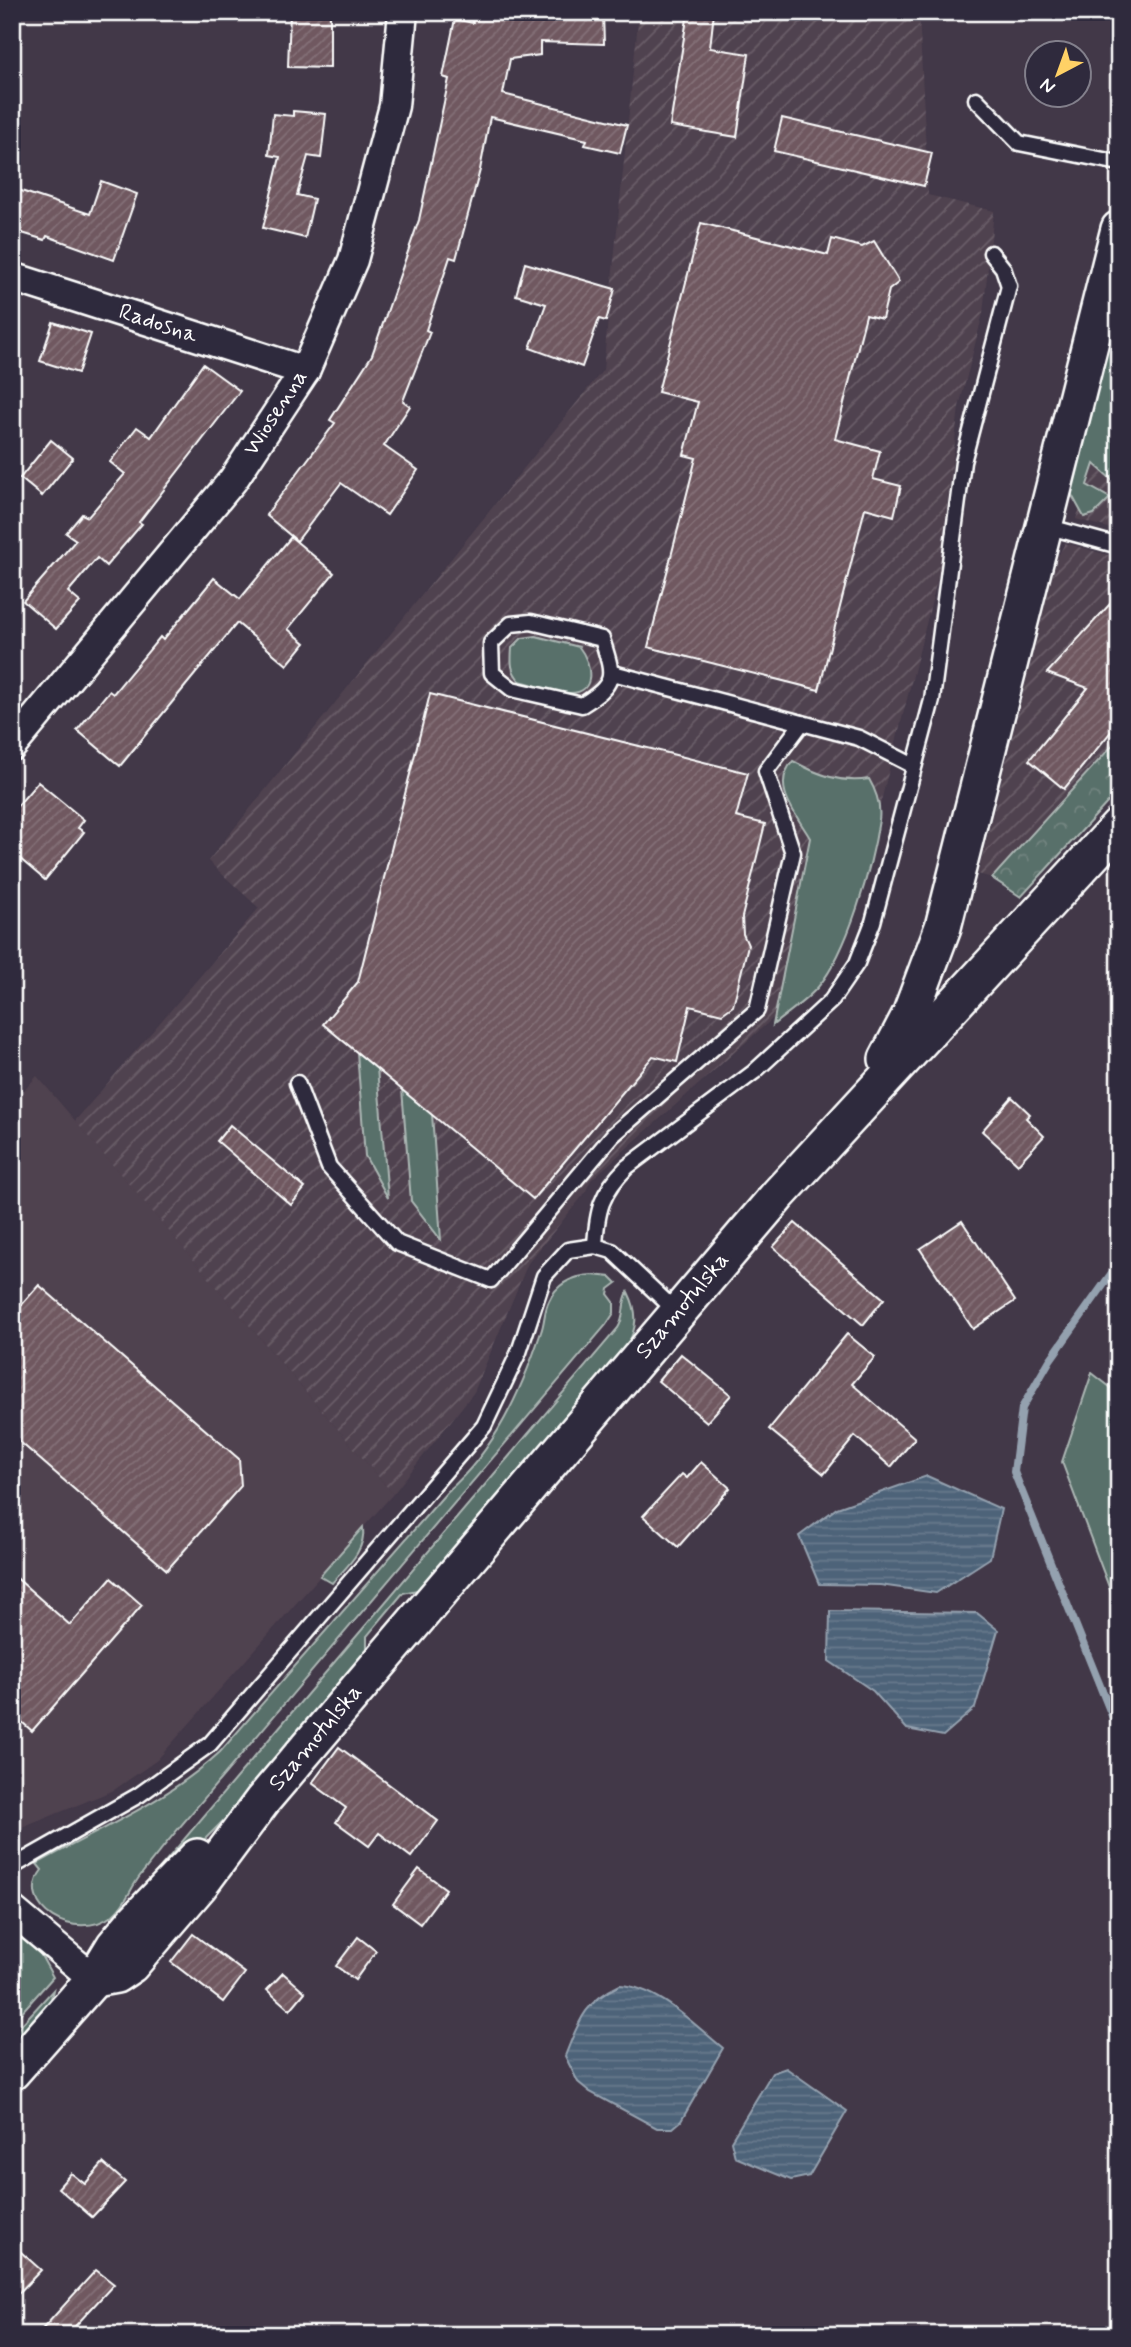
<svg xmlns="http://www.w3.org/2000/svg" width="1131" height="2347" viewBox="0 0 1131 2347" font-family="Mynerve,sans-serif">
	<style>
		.built { fill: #50424f }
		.industrial { fill: url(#industrial-furrows) }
		.grass { fill: #596f6a; stroke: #acb7b4; stroke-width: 2 }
		.forest { fill: url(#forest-crowns); stroke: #acb7b4; stroke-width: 2 }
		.water { fill: url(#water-rules); stroke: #94a1af; stroke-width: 2 }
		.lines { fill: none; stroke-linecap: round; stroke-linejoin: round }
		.stream { stroke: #94a1af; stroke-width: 8 }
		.building { fill: url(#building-hatch); stroke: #fff; stroke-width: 2 }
		.service-casing { stroke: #fff; stroke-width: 19 }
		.minor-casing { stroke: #fff; stroke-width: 33 }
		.tertiary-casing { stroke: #fff; stroke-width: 40 }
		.service { stroke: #2f2a3d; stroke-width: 14 }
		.minor { stroke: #2f2a3d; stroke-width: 28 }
		.tertiary { stroke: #2f2a3d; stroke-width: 35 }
		.labels { text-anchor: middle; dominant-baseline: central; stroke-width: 6; stroke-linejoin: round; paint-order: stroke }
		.street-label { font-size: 23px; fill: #fff; stroke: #2f2a3d }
	</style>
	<defs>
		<pattern id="industrial-furrows" width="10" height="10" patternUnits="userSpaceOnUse" patternTransform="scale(1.75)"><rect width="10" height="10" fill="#50424f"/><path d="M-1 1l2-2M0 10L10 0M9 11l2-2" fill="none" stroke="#6a5e69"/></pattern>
		<pattern id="forest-crowns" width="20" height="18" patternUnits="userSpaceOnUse" patternTransform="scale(1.75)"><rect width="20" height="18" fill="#596f6a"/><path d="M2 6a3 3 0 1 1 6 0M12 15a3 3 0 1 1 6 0" fill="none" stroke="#728580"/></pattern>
		<pattern id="water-rules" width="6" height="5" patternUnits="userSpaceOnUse" patternTransform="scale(1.75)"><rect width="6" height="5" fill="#4d6379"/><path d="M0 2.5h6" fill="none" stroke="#687a8d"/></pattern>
		<pattern id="building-hatch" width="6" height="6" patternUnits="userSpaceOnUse" patternTransform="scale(1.75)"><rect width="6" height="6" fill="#6f5860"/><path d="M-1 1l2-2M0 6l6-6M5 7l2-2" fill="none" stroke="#857178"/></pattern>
	</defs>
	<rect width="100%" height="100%" fill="#423848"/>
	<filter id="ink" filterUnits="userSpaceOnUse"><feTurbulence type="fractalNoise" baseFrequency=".0143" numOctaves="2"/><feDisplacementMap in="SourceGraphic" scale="14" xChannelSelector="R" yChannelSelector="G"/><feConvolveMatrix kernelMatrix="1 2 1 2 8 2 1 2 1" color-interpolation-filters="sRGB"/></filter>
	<g filter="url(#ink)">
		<polygon class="built" points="37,1076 393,1494 157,1760 114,1790 12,1832 12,1104"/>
		<g class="industrial">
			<polygon points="639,12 919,12 928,195 994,211 983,313 959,407 939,573 853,911 816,980 591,1180 585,1193 528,1263 474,1392 393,1494 75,1121 259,908 208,861 603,370"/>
			<polygon points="1119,391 1119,531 1076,519"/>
			<polygon points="1065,543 1119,558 1119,749 1003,881 978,874 1057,558"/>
		</g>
		<g class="grass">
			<polygon points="1119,278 1119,486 1094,464 1087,485 1110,498 1094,514 1084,517 1068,488"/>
			<path d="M 536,636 L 579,647 C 591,662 598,694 569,693 C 553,692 535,685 520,681 C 510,670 511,662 512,648 L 522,638 Z"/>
			<path d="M 793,761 C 817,774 841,784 869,779 C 876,791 881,806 879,820 C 872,866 848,952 818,987 C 806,1001 787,1013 773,1025 L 810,838 C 796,814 770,786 793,761 Z"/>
			<polygon points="357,1052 377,1068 388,1198 365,1156"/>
			<polygon points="402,1089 432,1114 441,1240 411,1201"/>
			<path d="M 592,1275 L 611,1277 L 617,1283 L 609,1289 L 608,1294 L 614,1302 L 614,1313 L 606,1325 C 482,1470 358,1616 235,1762 C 203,1800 170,1837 140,1876 C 130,1889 126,1904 113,1915 C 75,1944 14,1906 42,1870 L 37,1864 C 101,1828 166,1802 220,1752 L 447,1492 C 495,1450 521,1392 541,1332 C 545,1322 544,1310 549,1301 C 557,1283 574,1276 592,1275 Z"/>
			<path d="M 628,1292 C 639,1314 637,1328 626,1349 L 422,1589 L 403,1593 L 367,1636 L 367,1656 L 229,1815 L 133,1911 L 147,1883 L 618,1328 C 626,1315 621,1304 628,1292 Z"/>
			<polygon points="1092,1373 1119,1394 1119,1600 1112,1595 1062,1462"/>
			<path d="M 363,1527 C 366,1551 347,1566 332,1583 L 320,1576 Z"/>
			<polygon points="12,1928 38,1950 53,1977 12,2023"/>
			<polygon points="53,1990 49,2007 12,2049 12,2035"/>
		</g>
		<polygon class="forest" points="1119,738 1119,790 1021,897 992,878"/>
		<g class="water">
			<polygon points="927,1476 1001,1509 990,1558 936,1593 880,1585 819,1584 799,1536 837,1508"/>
			<polygon points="830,1611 977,1613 998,1630 975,1708 943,1736 907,1729 873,1691 829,1661"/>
			<path d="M 620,1985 C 659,1987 694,2025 723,2048 L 681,2121 L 673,2128 L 657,2128 L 590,2092 L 578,2082 L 565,2056 C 579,2021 584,2002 620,1985 Z"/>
			<polygon points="786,2068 847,2111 809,2176 791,2180 735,2157 731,2141 772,2073"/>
		</g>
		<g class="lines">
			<polyline class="stream" points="1119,1263 1050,1360 1022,1408 1014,1472 1119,1733"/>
		</g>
		<g class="building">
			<polygon points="290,12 330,12 330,68 288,67"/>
			<polygon points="471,12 603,14 604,44 540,42 540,55 510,59 503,94 627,125 620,153 585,145 587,140 490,117 480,170 456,259 450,257 426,330 430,332 403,401 410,406 384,446 418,470 387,515 341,483 297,541 266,515 335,423 330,420 372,355 419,220 449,79 443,77 455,19 473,23"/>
			<polygon points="688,12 714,12 710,48 749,54 737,137 670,126"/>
			<polygon points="293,111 326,114 321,158 308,156 297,195 314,199 305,238 263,228 280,157 269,155 273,114 293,116"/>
			<polygon points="782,118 932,153 924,186 774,151"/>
			<polygon points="101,181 137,194 114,260 47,236 45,240 12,230 12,188 90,214"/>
			<polygon points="701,223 828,255 832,239 862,247 874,241 899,282 889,290 882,319 866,315 835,439 880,451 873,479 901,486 894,516 865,508 819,690 648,647 696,458 684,455 698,402 658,392"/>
			<polygon points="525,263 615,289 606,321 599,319 582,367 530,348 546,304 516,295"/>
			<polygon points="53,322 91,334 78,373 40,361"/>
			<polygon points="203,364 240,391 139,522 142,524 106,566 97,558 68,592 80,602 56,629 23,601 76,540 66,533 82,514 88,517 125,474 110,462 137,427 151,437"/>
			<polygon points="51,440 73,458 42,496 20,478"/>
			<polygon points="291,537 334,573 288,629 305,643 287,665 237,623 120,766 77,730 109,691 113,694 160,637 163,640 214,578 240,599"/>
			<polygon points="1119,594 1119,722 1064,789 1029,760 1088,688 1047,673"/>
			<polygon points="430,694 748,773 736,817 765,824 742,917 743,934 748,945 733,1006 722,1014 690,1006 677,1062 653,1056 533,1199 323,1024 358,982"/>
			<polygon points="38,782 84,820 78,828 84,832 45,880 12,852 12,812"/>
			<polygon points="1012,1097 1030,1114 1026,1118 1044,1136 1018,1164 982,1131"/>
			<polygon points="230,1125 305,1188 291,1205 217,1141"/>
			<polygon points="962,1221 1015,1301 973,1329 920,1249"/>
			<polygon points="795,1223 884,1299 863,1325 773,1247"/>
			<polygon points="39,1285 239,1459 241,1486 167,1570 12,1435 12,1316"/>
			<polygon points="847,1334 875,1357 852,1384 915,1438 891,1467 855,1436 824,1474 769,1429"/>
			<polygon points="681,1354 731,1395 707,1422 658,1381"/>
			<polygon points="701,1462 730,1488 678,1547 643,1516 682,1474 687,1478"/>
			<polygon points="12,1574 70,1625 111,1578 142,1605 32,1731 12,1713"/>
			<polygon points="339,1747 438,1821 411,1857 379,1833 369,1846 336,1822 346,1808 312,1783"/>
			<polygon points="419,1869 446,1889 420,1924 393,1904"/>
			<polygon points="193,1934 245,1973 223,2002 171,1962"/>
			<polygon points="358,1937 376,1951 355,1980 336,1966"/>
			<polygon points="283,1973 305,1992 290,2010 267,1990"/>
			<polygon points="103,2163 125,2182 92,2217 58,2188 71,2173 85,2184"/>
			<polygon points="12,2244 41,2270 12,2300"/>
			<polygon points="96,2270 114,2284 67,2335 37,2335"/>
		</g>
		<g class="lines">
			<defs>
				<g id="service">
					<polyline points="976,99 1019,143 1119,163"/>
					<polyline points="1046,526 1119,546"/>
					<path d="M 531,622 L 602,639 C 614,677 617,683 582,705 L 512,689 L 492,673 L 491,643 L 511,624 Z"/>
					<polyline points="613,673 802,723"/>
					<polyline points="297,1083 329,1167 397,1243 491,1280 613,1135 757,1010 793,853 766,771 802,723 859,738 914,766"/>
					<path d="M 678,1313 L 612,1251 L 595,1246 C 597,1210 601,1193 627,1167 L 754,1072 L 831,1001 L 857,963 L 873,922 L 932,700 L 963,462 L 1009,286 L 1003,268 L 991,253"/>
					<polyline points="12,1867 139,1795 210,1744 484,1426 519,1352 544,1276 568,1250 595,1246"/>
				</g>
				<g id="minor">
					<polyline points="12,277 305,371"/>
					<polyline points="12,746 233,480 305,371 353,260 394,106 403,12"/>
					<polyline points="12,1910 94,1979"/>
				</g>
				<g id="tertiary">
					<polyline points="887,1059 910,1015 943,927 1119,229"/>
					<polyline points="94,1979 116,1975 131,1965 199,1886 263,1800 778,1195 1119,826"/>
					<polyline points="12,2072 94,1979 114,1946 134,1922 197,1857"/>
				</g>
			</defs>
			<use href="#service" class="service-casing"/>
			<use href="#minor" class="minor-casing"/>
			<use href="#tertiary" class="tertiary-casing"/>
			<use href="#service" class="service"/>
			<use href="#minor" class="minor"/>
			<use href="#tertiary" class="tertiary"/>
		</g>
	</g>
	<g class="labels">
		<g class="street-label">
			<text transform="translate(158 324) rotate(18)">Radosna</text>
			<text transform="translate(276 413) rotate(-57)">Wiosenna</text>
			<text transform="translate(683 1306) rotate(-50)">Szamotulska</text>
			<text transform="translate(316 1738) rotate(-50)">Szamotulska</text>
		</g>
	</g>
	<rect width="1131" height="2347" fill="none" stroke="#2f2a3d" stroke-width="42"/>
	<rect x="21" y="21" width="1089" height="2305" fill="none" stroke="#fff" stroke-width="2.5" filter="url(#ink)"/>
	<g transform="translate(1058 74) rotate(221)"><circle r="33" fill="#2f2a3d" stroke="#827f8b" stroke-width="2"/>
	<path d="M0-5L12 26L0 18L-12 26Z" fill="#ffd166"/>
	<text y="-10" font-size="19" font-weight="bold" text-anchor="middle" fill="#ffffff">N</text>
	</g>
</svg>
